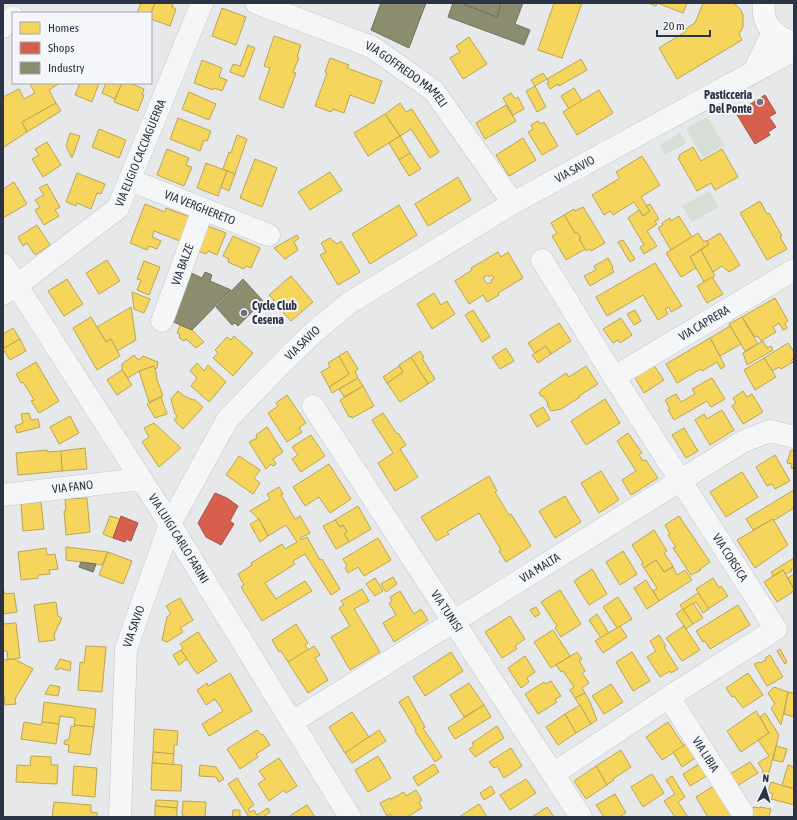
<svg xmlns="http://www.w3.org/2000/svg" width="797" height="820" viewBox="0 0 797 820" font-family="'Asap Condensed',sans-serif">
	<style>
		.green { fill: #d6ded6 }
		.homes { fill: #f6d55c; stroke: #b9a555; fill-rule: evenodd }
		.shops { fill: #d6604d; stroke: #a3534b }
		.industry { fill: #8c8c6e; stroke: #6f7262 }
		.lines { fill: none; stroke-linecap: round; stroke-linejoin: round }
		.minor-casing { stroke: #c4c6c8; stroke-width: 23 }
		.major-casing { stroke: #c2c5c8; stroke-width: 23 }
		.minor { stroke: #f5f6f7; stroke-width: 22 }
		.major { stroke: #f8f8f8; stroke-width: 22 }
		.poi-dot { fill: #6c737f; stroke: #f4f6f9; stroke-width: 1.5 }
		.labels { text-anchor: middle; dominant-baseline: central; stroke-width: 4; stroke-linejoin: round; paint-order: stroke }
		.street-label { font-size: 12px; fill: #2b3445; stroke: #f4f6f9 }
		.poi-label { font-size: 12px; font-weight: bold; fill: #2b3445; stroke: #f4f6f9; text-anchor: end }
	</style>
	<rect width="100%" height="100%" fill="#e6e8ea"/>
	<g class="green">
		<polygon points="707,117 725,145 703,158 686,129"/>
		<polygon points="680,133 687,143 665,155 660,145"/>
		<polygon points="709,191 719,207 692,222 682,206"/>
	</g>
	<g class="homes">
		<polygon points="141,3 155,3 151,13 137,13"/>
		<polygon points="155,3 173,3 172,7 176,9 170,26 151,19 151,13"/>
		<polygon points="554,3 582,3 562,58 538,50"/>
		<polygon points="648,3 687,3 683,13 657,3 656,6"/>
		<polygon points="703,3 733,3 736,5 741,10 743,15 743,27 739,34 742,40 677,79 659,48 685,32 684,30 695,23"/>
		<polygon points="222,8 246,17 236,45 212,36"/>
		<polygon points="274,36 301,45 297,57 299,58 293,72 296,73 283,108 259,99 270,68 264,66"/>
		<polygon points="469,37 487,64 463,79 450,58 460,52 456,46"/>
		<polygon points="248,45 255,48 244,77 230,72 233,64 240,66"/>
		<polygon points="330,58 349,65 347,68 382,81 374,104 350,95 344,113 333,109 331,112 315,106 327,73 325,72"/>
		<polygon points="581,59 587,70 559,86 558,84 550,89 547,83 549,82 547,79"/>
		<polygon points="202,60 222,68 219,77 227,80 222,91 214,88 213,90 194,83"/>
		<polygon points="543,73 547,79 535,86 531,80"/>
		<polygon points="32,83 60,83 49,90 56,103 22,122 27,132 4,147 3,144 3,97 19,89 24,99 35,93 30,84"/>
		<polygon points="80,83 99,83 92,102 75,95"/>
		<polygon points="106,83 122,83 115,99 102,93"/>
		<polygon points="122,83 130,83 144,89 142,95 144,95 138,111 114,102"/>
		<polygon points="535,86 546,107 537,112 526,91"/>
		<polygon points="574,88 582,101 569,109 561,96"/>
		<polygon points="599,90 613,113 577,135 563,112"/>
		<polygon points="189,92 216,104 209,120 182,109"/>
		<polygon points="511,93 515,99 518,97 524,109 513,115 503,98"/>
		<polygon points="56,103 61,111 27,132 22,122"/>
		<polygon points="400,103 406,112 412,109 439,152 430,158 411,129 400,136 385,114"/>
		<polygon points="506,105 516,121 485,139 476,123"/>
		<polygon points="385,114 400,136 368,156 354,133"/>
		<polygon points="178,118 211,131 207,141 204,140 200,151 170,139"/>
		<polygon points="538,121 540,124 544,122 558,146 542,155 528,132 533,129 531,125"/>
		<polygon points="99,129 126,140 119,158 92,147"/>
		<polygon points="70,133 80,136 72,158 66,146"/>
		<polygon points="237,135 247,139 235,174 223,169 229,152 231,153"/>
		<polygon points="400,136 410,153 399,160 389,143"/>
		<polygon points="523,138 536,160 509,176 496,155"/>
		<polygon points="47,142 61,165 43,177 32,159 39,155 35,149"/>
		<polygon points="693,147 701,161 722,149 738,177 715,190 711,183 697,191 678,158 680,157 679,155"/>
		<polygon points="167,149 189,158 186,165 192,167 184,186 157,175"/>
		<polygon points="410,153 421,169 409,176 399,160"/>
		<polygon points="642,156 660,185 641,197 650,211 643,216 634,202 613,215 610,211 604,215 592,195 620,178 616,172"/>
		<polygon points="255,159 277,168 262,207 240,198"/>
		<polygon points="206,163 227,171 218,196 197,188"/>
		<polygon points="227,171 235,174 229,191 221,187"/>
		<polygon points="330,172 342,190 310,210 298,192"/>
		<polygon points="77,173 105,184 101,194 97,193 91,209 77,203 76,206 66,202"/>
		<polygon points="458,177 471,200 428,226 415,204"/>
		<polygon points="14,182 27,204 3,218 3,189"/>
		<polygon points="47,184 60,207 55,210 59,216 44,225 35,210 40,207 35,200 44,195 39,188"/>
		<polygon points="760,201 767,214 769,213 782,236 780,237 787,249 767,260 740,213"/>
		<polygon points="145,204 165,212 166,208 190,217 180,241 154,231 152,237 161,241 157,249 149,246 147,250 130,243"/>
		<polygon points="650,204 659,219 655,221 657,224 647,231 657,246 644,254 640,247 644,245 628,218 639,210 643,216 650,211 646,206"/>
		<polygon points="399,205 417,235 370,264 352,234"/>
		<polygon points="583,207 605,243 591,251 590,249 586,251 579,239 581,238 577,232 575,233 564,215 574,209 575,211"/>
		<polygon points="564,215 575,233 577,232 581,238 579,239 585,249 566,260 552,236 557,233 551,223"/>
		<polygon points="679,216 692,237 671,250 658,228 663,225 662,223 670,218 671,221"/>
		<polygon points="37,225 50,245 35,255 27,243 23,246 18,237"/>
		<polygon points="208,226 226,233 217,255 208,251 206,254 198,251"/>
		<polygon points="698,233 704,242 706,240 709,244 690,257 696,268 681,277 666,253"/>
		<polygon points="720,233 740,265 729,272 722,266 713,272 701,250 709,244 707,241"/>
		<polygon points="297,235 299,238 294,242 298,250 285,259 274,248"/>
		<polygon points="233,236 260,248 251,268 246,266 244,269 228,262 229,259 223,256"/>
		<polygon points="330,238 337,244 341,241 360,272 338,285 320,255 326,252 321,243"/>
		<polygon points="623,240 635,259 630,262 618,242"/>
		<polygon points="701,250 715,276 704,282 690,257"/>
		<path d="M 498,252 L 501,257 L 508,252 L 523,278 L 498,293 L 499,295 L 487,302 L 483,295 L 469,304 L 455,281 L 472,270 L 471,268 ZM 488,275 L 489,277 L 492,275 L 494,278 L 491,280 L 492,282 L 487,284 L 483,278 Z"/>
		<polygon points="608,258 613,267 612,268 614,272 590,286 584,276 596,270 594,266"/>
		<polygon points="107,260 120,281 99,294 86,273"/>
		<polygon points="144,261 160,267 149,295 137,290 141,280 137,279"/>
		<polygon points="655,263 682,306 671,312 669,307 665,309 668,314 658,320 643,295 607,316 596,297"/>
		<polygon points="291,276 313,302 291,321 273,301 274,300 269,295"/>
		<polygon points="712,277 723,294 707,303 697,286"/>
		<polygon points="67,279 83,304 64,316 48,291"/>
		<polygon points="132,292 150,299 144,313 134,309"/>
		<polygon points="434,293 441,305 447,301 455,314 432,329 417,304"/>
		<polygon points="775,298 788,321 785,323 787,328 783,330 779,323 773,327 776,332 761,341 758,336 755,337 742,317"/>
		<polygon points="131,307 136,340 117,351 111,339 106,342 97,327"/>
		<polygon points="473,310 490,337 482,342 465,315"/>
		<polygon points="635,310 641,321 634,325 627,314"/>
		<polygon points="91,317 106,342 111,339 120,356 97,370 73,328"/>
		<polygon points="742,317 758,344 745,351 729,324"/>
		<polygon points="621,318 632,335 620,343 618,340 613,343 603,329"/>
		<polygon points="559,323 571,341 551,354 546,346 535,353 528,343"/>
		<polygon points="180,325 192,330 204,342 196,348 186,339 184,341 179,338 180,334 177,333"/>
		<polygon points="730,326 741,344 720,356 710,338"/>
		<polygon points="13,328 20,339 3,349 3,334"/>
		<polygon points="234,336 253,353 233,376 213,358 218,353 215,350 227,337 231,340"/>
		<polygon points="710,338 725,366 721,369 717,362 702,371 701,369 699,370 677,383 666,364"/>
		<polygon points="20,339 26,351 10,360 3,349"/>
		<polygon points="763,341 767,348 771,346 773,350 747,365 743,353"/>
		<polygon points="788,343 794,352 794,359 791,360 793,362 781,369 779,367 772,371 764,358"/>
		<polygon points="546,346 551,354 538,363 532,355"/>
		<polygon points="506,348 514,361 500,369 492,357"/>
		<polygon points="347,351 358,369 355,371 358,378 332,393 329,387 349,374 339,356"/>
		<polygon points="420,351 424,357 422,358 435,379 428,384 411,357"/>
		<polygon points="134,355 137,359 141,359 143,356 158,362 157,368 154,369 154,366 139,371 128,378 122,370 122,364"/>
		<polygon points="339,356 349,374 329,387 321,372 330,367 328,363"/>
		<polygon points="411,357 428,384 400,402 387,383 403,372 399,365"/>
		<polygon points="764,358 776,377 755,390 744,370"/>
		<polygon points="36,362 59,401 39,413 31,401 34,400 23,382 21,383 16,374"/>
		<polygon points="197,363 204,371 208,365 226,382 209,402 191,386 197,378 190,371"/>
		<polygon points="653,364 664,380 644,393 634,376"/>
		<polygon points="154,366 157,376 156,377 163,396 149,402 139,371"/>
		<polygon points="399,366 403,372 387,383 383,377"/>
		<polygon points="586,366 598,384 579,396 580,397 561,409 551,411 547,404 548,403 544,397 541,396 539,393 541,390 566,373 569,377"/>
		<polygon points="122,370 132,385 117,395 107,380"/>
		<polygon points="358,378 363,386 344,397 339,389"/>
		<polygon points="712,378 725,399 711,407 707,401 674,420 668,410 670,409 665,400 676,394 681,402 695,394 692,389"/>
		<polygon points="363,386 374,406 352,418 351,416 349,417 340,400"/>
		<polygon points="178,391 184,396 193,400 194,399 203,407 183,429 174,420 177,416 175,414 171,399"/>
		<polygon points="743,391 747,397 752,394 763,412 743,424 732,406 736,403 733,398"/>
		<polygon points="287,395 306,423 299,428 302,432 287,442 268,413 278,406 276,403"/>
		<polygon points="161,397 167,414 155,418 147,404"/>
		<polygon points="605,399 620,423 586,445 571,421"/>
		<polygon points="543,407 550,419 537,427 530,415"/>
		<polygon points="722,410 734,430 710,445 695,420 704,414 707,419"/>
		<polygon points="29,413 31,420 38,419 40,427 17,433 15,426 23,423 21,414"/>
		<polygon points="383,413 397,434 398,433 406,445 400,449 418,477 395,491 378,463 393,453 372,420"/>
		<polygon points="70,416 79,433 59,444 50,427"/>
		<polygon points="154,423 181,448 159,467 142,442 149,437 144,428"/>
		<polygon points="267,427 283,452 273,459 276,464 273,466 271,464 266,469 249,442 257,438 256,435"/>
		<polygon points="684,428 698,451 686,458 672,435"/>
		<polygon points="628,433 642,453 639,455 643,461 646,460 658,478 631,495 622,480 636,471 617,441"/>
		<polygon points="311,435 325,456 301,472 292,459 298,455 292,447"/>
		<polygon points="85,448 87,469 62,471 61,451"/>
		<polygon points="47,450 47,452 61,451 62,471 18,475 16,453"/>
		<polygon points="791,450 794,451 794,469 791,468 792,464 787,463"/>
		<polygon points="775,455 790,481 775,489 772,484 767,486 756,467"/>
		<polygon points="239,456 260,470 254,478 260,483 253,494 226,475"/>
		<polygon points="329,464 351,499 330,513 319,497 305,506 293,487"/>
		<polygon points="601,471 619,500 599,513 581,483"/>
		<polygon points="742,472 758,497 726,517 710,492"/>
		<polygon points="489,476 497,491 495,492 509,515 511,514 531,546 506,562 499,551 501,550 479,513 447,532 449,534 436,541 421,517"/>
		<polygon points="279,487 283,494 281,495 295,519 300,516 310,533 300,538 301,540 307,537 320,560 322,559 340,589 331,595 305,554 293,561 295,564 265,583 276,599 305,581 312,591 262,621 241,587 244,585 238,574 252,565 251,563 282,544 285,549 297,542 286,525 268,536 259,519 250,511 270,499 267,494"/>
		<polygon points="794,490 794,508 773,521 773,519 753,530 746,519"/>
		<polygon points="565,496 581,522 555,538 539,511"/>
		<polygon points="87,498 90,532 66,535 64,511 66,511 65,499"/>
		<polygon points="41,502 44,529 23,531 21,504"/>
		<polygon points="358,506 371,529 349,542 344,534 347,532 343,525 340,527 335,520"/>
		<polygon points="110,516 120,519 113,538 103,534"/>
		<polygon points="679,516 710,562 700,569 701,570 691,575 673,548 676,547 668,535 670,534 665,525"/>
		<polygon points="259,519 268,536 260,542 250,524"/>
		<polygon points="773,519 788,545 755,568 737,540"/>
		<polygon points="335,520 340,527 343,525 347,532 344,534 349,542 336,549 323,526"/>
		<polygon points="654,530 667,551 664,553 673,566 664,572 656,560 644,568 641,564 643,563 632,545"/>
		<polygon points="378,538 391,560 364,576 358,567 348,573 345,568 347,566 343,559"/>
		<polygon points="66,547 108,552 102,565 66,560"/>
		<polygon points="46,548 47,555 55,554 58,569 49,570 50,574 38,575 38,578 21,580 18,552"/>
		<polygon points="623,551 637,574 620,585 606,562"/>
		<polygon points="108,552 132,561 123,584 99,575"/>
		<polygon points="794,558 794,567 791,569 792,571 786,574 783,570 773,576 771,572"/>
		<polygon points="656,560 664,572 673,567 677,575 685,570 692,580 659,601 653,591 657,588 644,568"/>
		<polygon points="592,569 607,594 589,605 574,581"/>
		<polygon points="783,570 794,589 794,591 777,602 764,582"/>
		<polygon points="794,574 794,589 788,578"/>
		<polygon points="393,577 397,584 386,592 381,584"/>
		<polygon points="375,578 383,591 375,596 366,584"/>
		<polygon points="713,578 719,588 721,586 728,596 708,609 696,589"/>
		<polygon points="646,580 659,601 647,609 634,588"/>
		<polygon points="3,589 5,594 14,593 17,612 3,614"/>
		<polygon points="362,589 369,601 354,609 380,652 350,670 331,637 350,626 339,608 344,605 341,601"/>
		<polygon points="560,590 581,624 561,637 555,628 557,626 541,602"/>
		<polygon points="400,591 414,614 421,609 428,620 394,642 383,623 396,615 389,603 392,601 390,597"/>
		<polygon points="698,593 709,609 703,613 696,602 683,610 680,605"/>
		<polygon points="618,597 632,619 617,628 603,607"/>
		<polygon points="180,598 193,620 180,628 183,632 167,642 162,640 167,617 171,614 166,606"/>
		<polygon points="56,602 58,616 62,618 54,635 55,640 39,642 34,605"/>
		<polygon points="693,603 703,618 693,624 683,610"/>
		<polygon points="738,605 750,625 710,649 705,641 703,642 696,631"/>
		<polygon points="536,607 540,614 535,617 530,610"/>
		<polygon points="683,609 693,624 686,629 676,614"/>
		<polygon points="597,614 609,633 601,638 589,620"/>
		<polygon points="510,616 525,639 515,646 517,649 502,658 485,632"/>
		<polygon points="16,623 20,658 8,660 7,651 3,651 3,624"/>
		<polygon points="296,624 308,643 305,645 308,650 288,662 281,651 279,652 272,640"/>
		<polygon points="620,626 627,637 603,653 595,641"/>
		<polygon points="684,626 700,650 682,661 666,638"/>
		<polygon points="553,630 570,656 551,668 534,642"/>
		<polygon points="198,632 217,661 197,674 181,650 183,648 180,644"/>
		<polygon points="659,635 666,646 664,647 678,669 671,673 670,671 660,677 647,657 656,651 650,641"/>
		<polygon points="86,646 106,647 102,692 78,690 80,662 84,663"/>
		<polygon points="314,646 320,655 315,658 328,680 308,693 288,662"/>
		<polygon points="780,649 787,662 785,664 777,651"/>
		<polygon points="181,650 187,659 179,665 173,655"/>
		<polygon points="451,652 463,671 425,696 413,677"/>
		<polygon points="577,652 582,659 579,661 585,671 582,673 589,683 582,688 585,693 575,698 570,690 574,687 563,671 561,672 556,665"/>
		<polygon points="632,652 650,681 633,691 616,662"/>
		<polygon points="770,655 783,677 767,686 754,664 759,662 760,663 766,660 765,658"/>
		<polygon points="525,656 535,672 527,678 529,682 521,688 508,668"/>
		<polygon points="14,659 33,669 15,699 16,704 5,705 3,689 3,660"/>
		<polygon points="60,659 71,662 70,671 59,668 58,670 55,669"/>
		<polygon points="230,673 252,711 209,736 202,724 223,711 215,699 206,705 197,690 207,683 208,686"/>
		<polygon points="748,673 763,695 743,708 734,696 732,697 726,688"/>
		<polygon points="551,681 561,696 555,699 557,702 538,714 525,694 544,682 546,684"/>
		<polygon points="469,683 484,705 464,717 450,695"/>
		<polygon points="611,684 623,702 604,714 592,696"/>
		<polygon points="50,685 60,687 58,696 45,694"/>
		<polygon points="774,687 788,692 781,725 771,708 775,704 768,693"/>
		<polygon points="788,692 794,693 794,717 784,714"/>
		<polygon points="585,693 590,702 597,720 591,724 575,698"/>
		<polygon points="408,696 425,727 423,728 442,757 435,762 415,731 416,730 399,702"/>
		<polygon points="44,702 96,709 94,727 74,725 75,718 60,716 59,724 42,722"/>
		<polygon points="484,705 491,717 455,739 448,728"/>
		<polygon points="580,705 591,724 576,733 565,714"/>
		<polygon points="756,711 769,733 741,752 727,731"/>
		<polygon points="352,712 369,737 345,753 329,727"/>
		<polygon points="765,713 779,735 767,780 762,778 763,770 758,763 769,756 758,740 769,733 760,717"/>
		<polygon points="565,714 576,733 558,745 546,727"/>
		<polygon points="24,722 41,725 42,722 59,724 56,744 21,739"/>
		<polygon points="668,722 684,746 662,760 646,737"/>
		<polygon points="74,725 94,727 90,755 68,752 69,745 64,744 65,740 69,740 71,726 74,727"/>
		<polygon points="497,726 504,738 475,757 469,749 474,746 472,743"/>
		<polygon points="154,729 178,731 177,745 174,745 174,754 153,752"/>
		<polygon points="257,730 261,735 263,734 270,745 256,754 258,757 240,769 227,749"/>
		<polygon points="379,730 386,741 352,763 345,753"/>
		<polygon points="688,743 697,757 682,767 673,752"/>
		<polygon points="776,746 787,749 783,762 773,760"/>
		<polygon points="511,748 522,766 504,778 497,766 494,768 489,762"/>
		<polygon points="621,750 631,767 613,779 614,780 607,785 596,766"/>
		<polygon points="153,752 174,754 173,765 152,763"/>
		<polygon points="31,756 51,757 51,765 58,765 57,784 16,782 17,765 30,766"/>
		<polygon points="378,756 391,778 368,792 355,770"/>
		<polygon points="279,758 297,786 286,793 284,790 269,801 258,784 265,779 259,771"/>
		<polygon points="750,762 758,773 737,786 730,774"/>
		<polygon points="152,763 182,765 181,791 151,790"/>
		<polygon points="701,763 708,775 690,786 683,774"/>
		<polygon points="434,764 439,772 418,786 413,777"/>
		<polygon points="200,765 216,767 224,779 219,782 216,777 199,776"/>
		<polygon points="788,765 794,767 794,789 782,785"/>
		<polygon points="74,766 97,768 95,797 72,795"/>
		<polygon points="596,766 607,785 586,799 574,781"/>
		<polygon points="652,774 664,793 643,807 631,787"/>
		<polygon points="672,776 685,797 678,802 688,817 675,817 664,801 675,794 666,780"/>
		<polygon points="237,778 254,805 248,809 250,812 254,810 257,815 268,808 270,812 263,817 249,817 228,784"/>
		<polygon points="526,779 536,793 510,810 500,795"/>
		<polygon points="771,782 794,789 794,805 771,799 773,794 768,792"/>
		<polygon points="715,785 735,817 708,817 696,797"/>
		<polygon points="491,786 495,793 484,800 480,793"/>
		<polygon points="416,790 422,800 419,802 422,808 407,817 392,817 390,814 387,816 380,803 390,798 391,799 404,792 406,796"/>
		<polygon points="615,794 626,813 619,817 604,817 596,805"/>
		<polygon points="156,800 178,801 177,808 155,806"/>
		<polygon points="183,801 206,802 205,817 185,817 185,816 182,815"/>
		<polygon points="54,802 91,805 91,812 97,813 97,817 52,817"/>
		<polygon points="479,804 487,817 459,817"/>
		<polygon points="307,805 315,817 288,817"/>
		<polygon points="155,806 177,808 177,817 155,817"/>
		<polygon points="547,807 554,817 532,817"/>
		<polygon points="753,807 760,808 760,807 771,809 769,817 751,817"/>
		<polygon points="233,810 240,810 240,817 232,817"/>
	</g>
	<g class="shops">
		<polygon points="765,95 776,113 769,117 776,127 768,132 770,135 755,144 736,113"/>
		<polygon points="215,493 227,498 238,506 230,521 234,524 221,545 206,537 198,523"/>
		<polygon points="121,516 138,523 131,541 126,539 125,542 113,538"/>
	</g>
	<g class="industry">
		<polygon points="381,3 426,3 409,48 371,30"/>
		<polygon points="453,3 461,3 497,17 501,3 523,3 515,24 530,30 524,45 448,17"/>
		<polygon points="461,3 501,3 497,17"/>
		<polygon points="189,272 202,278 205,272 212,275 210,281 231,290 192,330 169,320"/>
		<polygon points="243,279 263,301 238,326 235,323 232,325 216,307"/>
		<polygon points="81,562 96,564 93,572 79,567"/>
	</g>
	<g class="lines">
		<defs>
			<g id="minor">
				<path id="s1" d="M 256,3 L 372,47 L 434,91 L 513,203"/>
				<polyline points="3,27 13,17"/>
				<polyline points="754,71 773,32"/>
				<path id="s2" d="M 130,180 L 269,235"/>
				<path id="s3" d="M 542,260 L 614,377 L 776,629 L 669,697 L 553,774"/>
				<path id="s4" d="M 3,264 L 170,524 L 350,817"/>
				<path id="s5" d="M 3,294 L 16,286 L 118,208 L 202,3"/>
				<path id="s6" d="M 162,321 L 203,209"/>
				<path id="s7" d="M 614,377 L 794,270"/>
				<path id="s8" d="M 313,406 L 581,817"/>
				<path id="s9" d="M 3,495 L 141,479"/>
				<path id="s10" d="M 669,697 L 742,812"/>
				<path id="s11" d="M 292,722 L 744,441 L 770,431 L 794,437"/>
				<path id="s12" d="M 120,817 L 126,649 L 170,524 L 227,420 L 280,365 L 314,332 L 349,303 L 513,203 L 794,50"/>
			</g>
			<path id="major" d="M 764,3 C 761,24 775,38 794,42"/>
		</defs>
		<use href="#minor" class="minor-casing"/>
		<use href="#major" class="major-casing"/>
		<use href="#minor" class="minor"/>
		<use href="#major" class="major"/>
	</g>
	<g class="poi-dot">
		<circle cx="760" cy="102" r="4"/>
		<circle cx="244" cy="313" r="4"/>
	</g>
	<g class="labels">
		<g class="street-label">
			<text stroke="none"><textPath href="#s1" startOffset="168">VIA GOFFREDO MAMELI</textPath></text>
			<text stroke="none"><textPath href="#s5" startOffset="203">VIA ELIGIO CACCIAGUERRA</textPath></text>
			<text stroke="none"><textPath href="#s12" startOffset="851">VIA SAVIO</textPath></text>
			<text stroke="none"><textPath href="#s2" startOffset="75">VIA VERGHERETO</textPath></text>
			<text stroke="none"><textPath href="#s6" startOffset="60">VIA BALZE</textPath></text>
			<text stroke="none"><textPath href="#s7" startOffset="105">VIA CAPRERA</textPath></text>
			<text stroke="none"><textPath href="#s12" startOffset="527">VIA SAVIO</textPath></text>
			<text stroke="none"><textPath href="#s9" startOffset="70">VIA FANO</textPath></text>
			<text stroke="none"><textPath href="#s4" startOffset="326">VIA LUIGI CARLO FARINI</textPath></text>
			<text stroke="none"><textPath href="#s3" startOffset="352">VIA CORSICA</textPath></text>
			<text stroke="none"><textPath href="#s11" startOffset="292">VIA MALTA</textPath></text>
			<text stroke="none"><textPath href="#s8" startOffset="245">VIA TUNISI</textPath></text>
			<text stroke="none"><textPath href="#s12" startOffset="192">VIA SAVIO</textPath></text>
			<text stroke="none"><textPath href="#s10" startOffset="68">VIA LIBIA</textPath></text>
		</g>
		<g class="poi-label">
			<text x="752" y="95">Pasticceria<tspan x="752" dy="14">Del Ponte</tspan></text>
			<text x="252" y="306" text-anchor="start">Cycle Club<tspan x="252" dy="14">Cesena</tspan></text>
		</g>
	</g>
	<rect width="797" height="820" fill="none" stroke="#2b3445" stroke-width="8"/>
	<rect x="12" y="12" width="140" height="72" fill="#f4f6f9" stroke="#a4a8b1"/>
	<rect x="20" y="22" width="20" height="12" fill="#f6d55c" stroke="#a4a8b1"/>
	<text x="48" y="32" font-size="12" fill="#2b3445">Homes</text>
	<rect x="20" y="42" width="20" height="12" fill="#d6604d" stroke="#a4a8b1"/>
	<text x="48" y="52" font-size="12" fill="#2b3445">Shops</text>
	<rect x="20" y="62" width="20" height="12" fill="#8c8c6e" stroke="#a4a8b1"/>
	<text x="48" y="72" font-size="12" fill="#2b3445">Industry</text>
	<g transform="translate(765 788) rotate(5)" stroke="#f4f6f9" stroke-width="3" paint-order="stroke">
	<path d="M0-3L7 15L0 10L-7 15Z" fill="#2b3445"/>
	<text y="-6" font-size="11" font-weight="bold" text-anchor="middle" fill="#2b3445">N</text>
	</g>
	<path d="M657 30v6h53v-6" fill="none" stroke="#2b3445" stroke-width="2"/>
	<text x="663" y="30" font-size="12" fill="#2b3445" stroke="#f4f6f9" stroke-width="3" paint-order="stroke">20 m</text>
</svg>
